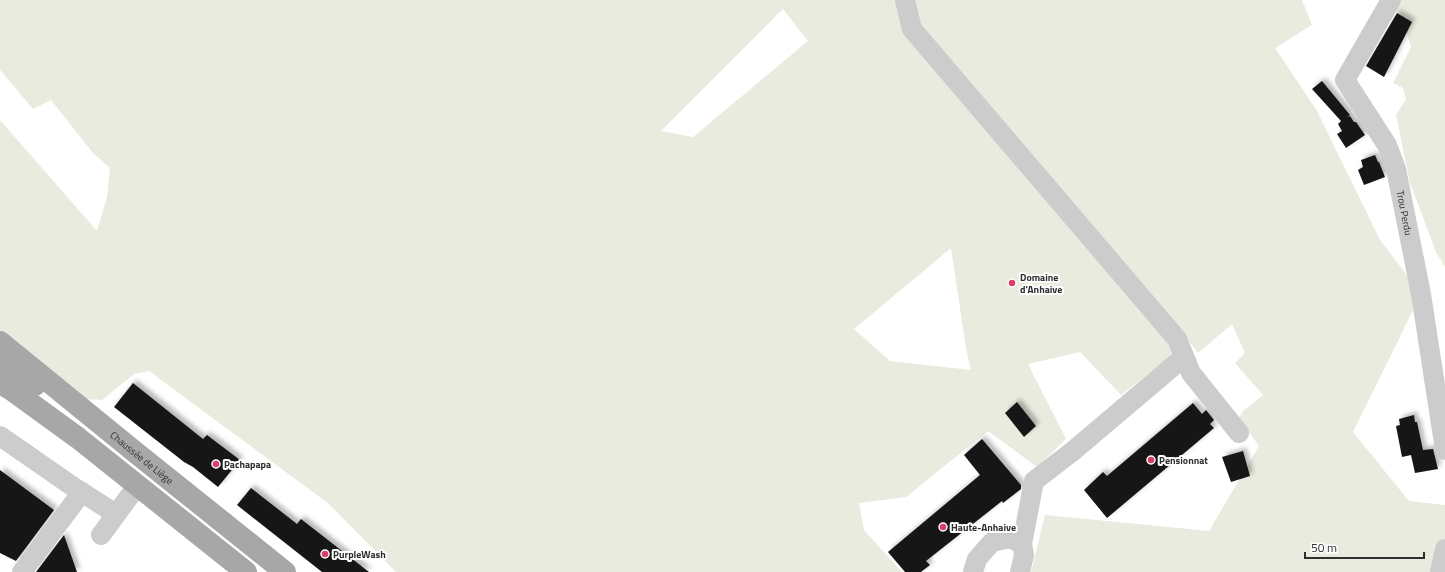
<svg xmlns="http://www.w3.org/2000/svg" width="1445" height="572" viewBox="0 0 1445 572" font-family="'Titillium Web',sans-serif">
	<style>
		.green { fill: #e8ebde; fill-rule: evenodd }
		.building { fill: #161616; filter: url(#shadow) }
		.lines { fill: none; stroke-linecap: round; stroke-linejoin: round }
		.minor { stroke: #ccc; stroke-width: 20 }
		.major { stroke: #a7a7a7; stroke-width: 22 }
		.poi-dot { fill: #d93f67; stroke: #fff; stroke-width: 1.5 }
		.labels { text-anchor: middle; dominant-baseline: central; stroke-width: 4; stroke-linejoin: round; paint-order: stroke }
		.street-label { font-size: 10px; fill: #2f2f2f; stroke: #fff }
		.poi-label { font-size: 10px; font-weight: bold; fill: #2f2f2f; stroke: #fff; text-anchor: start }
	</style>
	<defs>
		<filter id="shadow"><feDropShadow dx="3.5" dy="-3.5" stdDeviation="2" flood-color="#0004"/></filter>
	</defs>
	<rect width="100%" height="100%" fill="#fff"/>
	<g class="green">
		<path d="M 0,0 L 1302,0 L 1312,25 L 1275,48 L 1317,111 L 1380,240 L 1421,294 L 1353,432 L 1409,501 L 1445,505 L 1445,572 L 1031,572 L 1045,515 L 1209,531 L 1259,446 L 1239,418 L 1243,411 L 1263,395 L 1235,363 L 1245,353 L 1232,324 L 1198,353 L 1183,333 L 1177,339 L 1170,357 L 1121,395 L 1080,352 L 1028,364 L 1066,439 L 1037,467 L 988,431 L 906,497 L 859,503 L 864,530 L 902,572 L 396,572 L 329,504 L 149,371 L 134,374 L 102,400 L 80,399 L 0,336 L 0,120 L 97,231 L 107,197 L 110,168 L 93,153 L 51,100 L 33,109 L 0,70 ZM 783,9 L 808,41 L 693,137 L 661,131 ZM 951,248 L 966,348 L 971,370 L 890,361 L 854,329 Z"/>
		<polygon points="1391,0 1445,0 1445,267 1436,252 1410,183 1396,115 1406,99 1403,88 1393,83 1411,47 1402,16 1387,7"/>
	</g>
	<g class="building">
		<polygon points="1397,13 1412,22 1384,77 1366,66"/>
		<polygon points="1322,81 1350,115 1347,117 1350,116 1354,122 1356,122 1365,135 1346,148 1337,134 1342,131 1338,124 1341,121 1312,89"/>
		<polygon points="1375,155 1378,162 1379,162 1385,177 1364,185 1358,170 1363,167 1361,160"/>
		<polygon points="133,383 203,439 207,435 240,460 218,487 193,467 184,462 114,407"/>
		<polygon points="1017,402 1036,426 1024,437 1005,413"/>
		<polygon points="1193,403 1202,414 1206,410 1214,420 1210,424 1214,428 1107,518 1084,490 1103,472 1107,476"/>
		<polygon points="1414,415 1415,422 1417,422 1423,450 1433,449 1438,469 1415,473 1411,455 1402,457 1396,426 1400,425 1399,419"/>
		<polygon points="982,439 1021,485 1021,489 1003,503 1002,501 926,561 930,565 921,572 905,572 888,552 980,475 964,455"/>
		<polygon points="1243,451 1250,476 1231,482 1222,457"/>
		<polygon points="0,470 54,510 16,561 0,553"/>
		<polygon points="251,488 297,524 301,519 369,572 322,572 237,505"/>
		<polygon points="64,535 77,572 36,572"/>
	</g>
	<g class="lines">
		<g class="minor">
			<polyline points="905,0 912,29 1177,339 1191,373 1239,433"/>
			<path id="s1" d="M 1391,0 L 1345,80 L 1387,145 L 1396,169 L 1421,294 L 1445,450"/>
			<polyline points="0,436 75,488 116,514"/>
			<polyline points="101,535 137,486"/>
			<polyline points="1022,544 1034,481 1073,451 1184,357"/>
			<polyline points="22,572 82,492"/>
			<polyline points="973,572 977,559 992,542 1010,538 1022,544 1024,555 1020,572"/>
			<polyline points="1440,572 1445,549"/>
		</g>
		<g class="major">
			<path id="s2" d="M 0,342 L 135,452 L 285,572"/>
			<polyline points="0,363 35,385"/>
			<polyline points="0,383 12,390 78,438 246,572"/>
		</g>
	</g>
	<g class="poi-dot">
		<circle cx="1012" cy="283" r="4"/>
		<circle cx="1151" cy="460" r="4"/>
		<circle cx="216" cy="464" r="4"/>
		<circle cx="943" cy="527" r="4"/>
		<circle cx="325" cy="554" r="4"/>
	</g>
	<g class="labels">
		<g class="street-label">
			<text stroke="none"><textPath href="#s1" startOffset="240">Trou Perdu</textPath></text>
			<text stroke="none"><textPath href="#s2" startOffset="183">Chaussée de Liège</textPath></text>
		</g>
		<g class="poi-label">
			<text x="1020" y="277">Domaine<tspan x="1020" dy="12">d'Anhaive</tspan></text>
			<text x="1159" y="460">Pensionnat</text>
			<text x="224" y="464">Pachapapa</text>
			<text x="951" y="527">Haute-Anhaive</text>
			<text x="333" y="554">PurpleWash</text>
		</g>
	</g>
	<path d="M1305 552v6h119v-6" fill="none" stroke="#2f2f2f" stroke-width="2"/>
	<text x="1311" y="552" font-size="12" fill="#2f2f2f" stroke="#ffffff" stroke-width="3" paint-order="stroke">50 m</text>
</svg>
